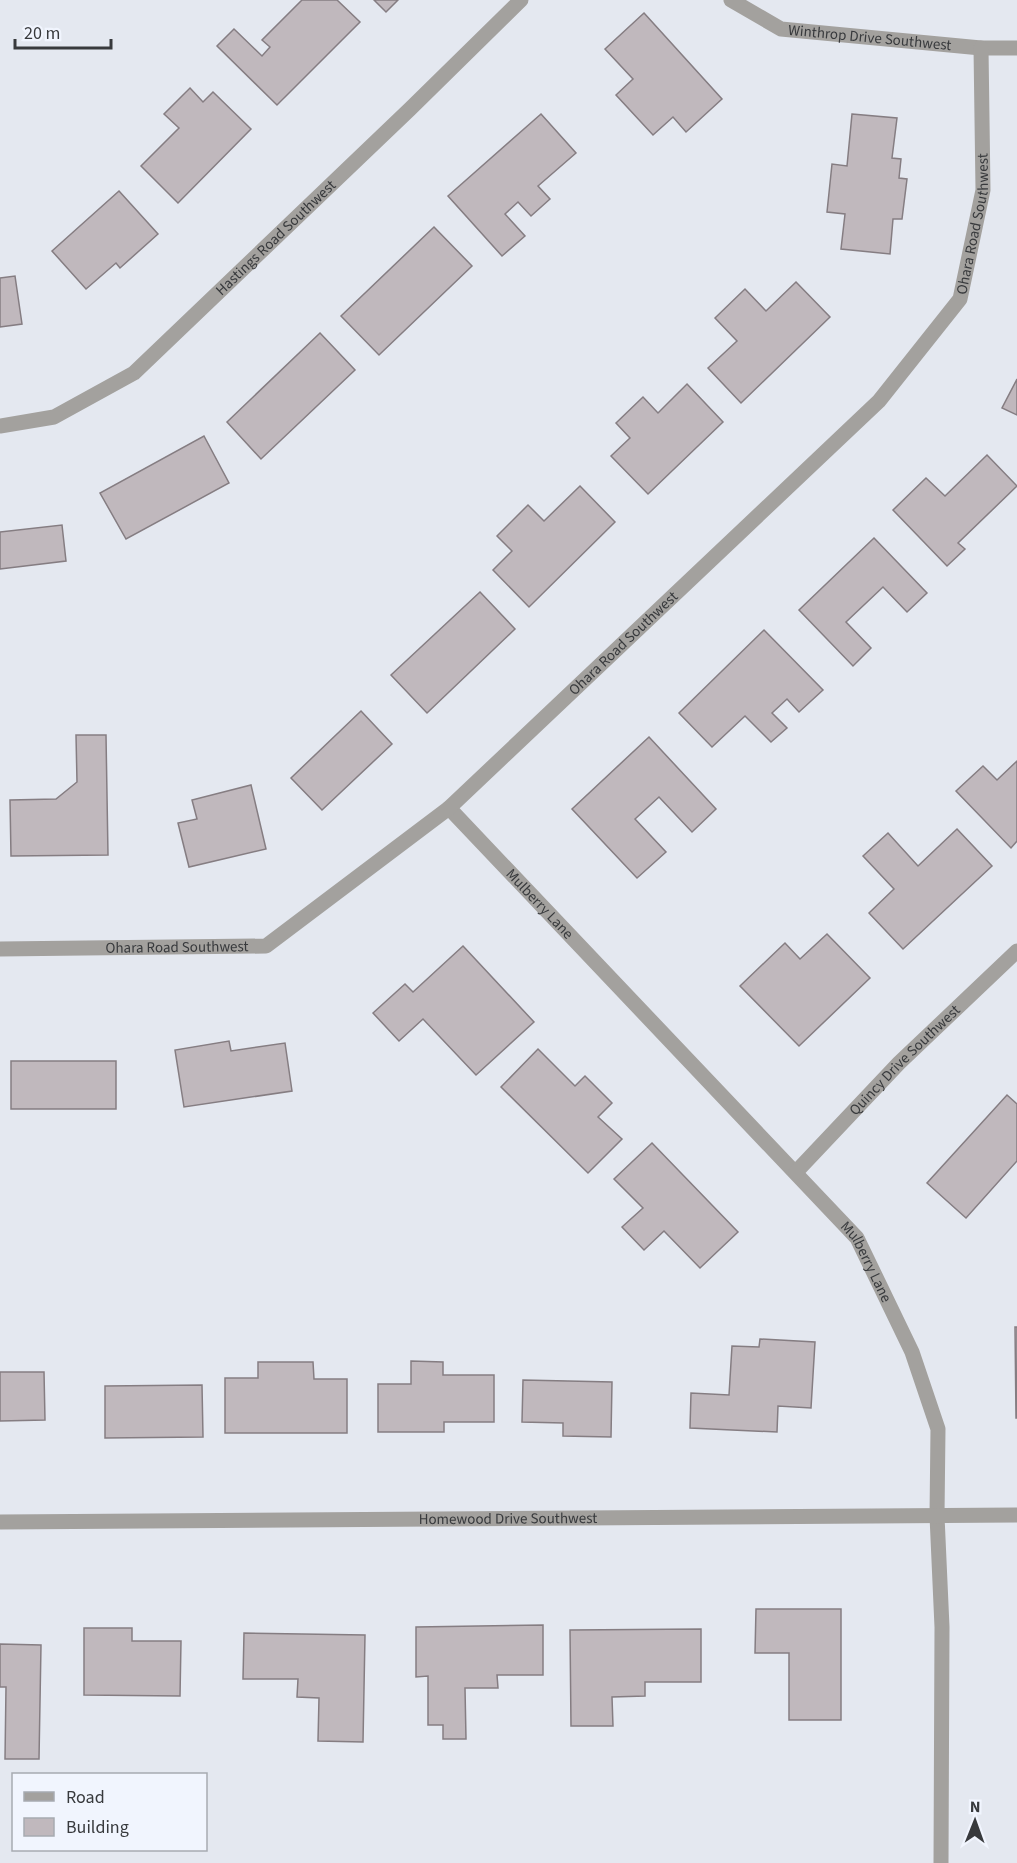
<svg xmlns="http://www.w3.org/2000/svg" width="1017" height="1863" viewBox="0 0 1017 1863" font-family="'Source Sans 3',sans-serif">
	<style>
		.building { fill: #c0b8bd; stroke: #857d82; stroke-width: 1.5 }
		.lines { fill: none; stroke-linecap: round; stroke-linejoin: round }
		.minor { stroke: #a3a19e; stroke-width: 15 }
		.labels { text-anchor: middle; dominant-baseline: central; stroke-width: 6; stroke-linejoin: round; paint-order: stroke }
		.street-label { font-size: 15px; fill: #383a3d; stroke: #f1f5fe }
	</style>
	<rect width="100%" height="100%" fill="#e4e8f0"/>
	<g class="building">
		<polygon points="302,0 337,0 360,22 277,105 217,46 234,29 262,56 270,47 262,40"/>
		<polygon points="374,0 398,0 386,12"/>
		<polygon points="644,13 722,99 686,132 673,117 653,135 616,95 633,79 605,49"/>
		<polygon points="190,88 203,102 213,92 251,129 178,203 141,166 179,128 164,114"/>
		<polygon points="541,114 576,153 538,186 550,199 531,216 518,202 505,214 525,236 502,256 448,196"/>
		<polygon points="852,114 897,118 892,158 901,159 899,178 907,179 902,219 893,219 890,254 841,249 845,214 827,212 832,164 847,166"/>
		<polygon points="119,191 158,234 120,268 116,263 86,289 52,251"/>
		<polygon points="434,227 472,266 379,355 341,316"/>
		<polygon points="15,276 22,324 0,327 0,278"/>
		<polygon points="796,282 830,317 741,403 708,368 737,341 715,318 745,289 766,311"/>
		<polygon points="320,333 355,370 261,459 227,422"/>
		<polygon points="1017,379 1017,415 1002,408"/>
		<polygon points="687,384 723,422 648,494 611,456 630,438 616,423 643,397 658,413"/>
		<polygon points="204,436 229,483 126,539 100,493"/>
		<polygon points="987,455 1017,486 958,543 965,549 947,566 893,510 926,478 945,496"/>
		<polygon points="580,486 615,522 529,607 493,570 512,551 497,536 528,505 544,521"/>
		<polygon points="62,525 66,561 0,569 0,532"/>
		<polygon points="874,538 927,593 907,612 883,587 846,622 871,648 853,666 799,610"/>
		<polygon points="480,592 515,629 427,713 391,675"/>
		<polygon points="764,630 823,690 799,712 787,699 772,713 787,728 771,742 745,716 712,747 679,713"/>
		<polygon points="361,711 392,744 322,810 291,778"/>
		<polygon points="76,735 106,735 108,855 11,856 10,800 56,799 77,782"/>
		<polygon points="649,737 716,809 692,832 659,797 635,819 666,852 637,878 572,809"/>
		<polygon points="1017,761 1017,841 1011,848 956,791 983,766 997,780"/>
		<polygon points="251,785 266,849 189,867 178,823 197,819 192,800"/>
		<polygon points="957,829 992,866 903,949 869,913 894,889 863,856 888,833 918,866"/>
		<polygon points="827,934 870,978 799,1046 740,986 785,943 800,959"/>
		<polygon points="463,946 534,1022 476,1075 423,1019 399,1041 373,1013 405,984 413,992"/>
		<polygon points="229,1041 231,1051 285,1043 292,1091 184,1107 175,1050"/>
		<polygon points="538,1049 575,1086 585,1076 612,1103 598,1117 622,1139 588,1173 501,1087"/>
		<rect x="11" y="1061" width="105" height="48"/>
		<polygon points="1007,1095 1017,1104 1017,1161 966,1218 927,1183"/>
		<polygon points="652,1143 738,1232 700,1268 664,1231 644,1250 622,1227 643,1208 614,1179"/>
		<polygon points="1015,1327 1017,1327 1017,1418 1016,1418"/>
		<polygon points="760,1339 815,1342 811,1408 778,1406 777,1432 690,1428 691,1393 729,1395 732,1346 759,1347"/>
		<polygon points="411,1361 443,1362 443,1375 494,1375 494,1422 444,1422 444,1432 378,1432 378,1384 411,1384"/>
		<polygon points="258,1362 313,1362 314,1379 347,1379 347,1433 225,1433 225,1378 258,1378"/>
		<polygon points="0,1372 44,1372 45,1420 0,1421"/>
		<polygon points="523,1380 612,1382 611,1437 563,1436 563,1423 522,1422"/>
		<polygon points="202,1385 203,1437 105,1438 105,1386"/>
		<polygon points="756,1609 841,1609 841,1720 789,1720 789,1653 755,1653"/>
		<polygon points="543,1625 543,1675 497,1675 498,1688 465,1688 466,1739 443,1739 443,1725 428,1725 428,1676 416,1677 416,1627"/>
		<polygon points="84,1628 132,1628 132,1641 181,1641 180,1696 84,1695"/>
		<polygon points="701,1629 701,1682 645,1682 645,1696 612,1697 613,1726 571,1726 570,1630"/>
		<polygon points="244,1633 365,1635 363,1742 318,1741 319,1698 297,1697 298,1679 243,1679"/>
		<polygon points="0,1644 41,1645 39,1759 5,1759 6,1687 0,1687"/>
	</g>
	<g class="lines">
		<g class="minor">
			<path id="s1" d="M 731,0 L 781,29 L 981,48 L 1017,48"/>
			<path id="s2" d="M 0,426 L 54,417 L 134,373 L 410,109 L 521,0"/>
			<path id="s3" d="M 449,808 L 857,1238 L 912,1352 L 938,1429 L 937,1516 L 942,1627 L 941,1863"/>
			<path id="s4" d="M 0,949 L 266,946 L 449,808 L 879,401 L 960,299 L 983,190 L 981,48"/>
			<path id="s5" d="M 796,1172 L 899,1063 L 1017,951"/>
			<path id="s6" d="M 0,1522 L 1017,1515"/>
		</g>
	</g>
	<g class="labels">
		<g class="street-label">
			<text stroke="none"><textPath href="#s1" startOffset="147">Winthrop Drive Southwest</textPath></text>
			<text stroke="none"><textPath href="#s4" startOffset="1294">Ohara Road Southwest</textPath></text>
			<text stroke="none"><textPath href="#s2" startOffset="342">Hastings Road Southwest</textPath></text>
			<text stroke="none"><textPath href="#s4" startOffset="735">Ohara Road Southwest</textPath></text>
			<text stroke="none"><textPath href="#s3" startOffset="132">Mulberry Lane</textPath></text>
			<text stroke="none"><textPath href="#s4" startOffset="177">Ohara Road Southwest</textPath></text>
			<text stroke="none"><textPath href="#s5" startOffset="156">Quincy Drive Southwest</textPath></text>
			<text stroke="none"><textPath href="#s3" startOffset="618">Mulberry Lane</textPath></text>
			<text stroke="none"><textPath href="#s6" startOffset="508">Homewood Drive Southwest</textPath></text>
		</g>
	</g>
	<rect x="12" y="1773" width="195" height="78" fill="#f1f5fe" stroke="#a7aab1" stroke-width="1.5"/>
	<rect x="24" y="1792" width="30" height="9" fill="#a3a19e" stroke="#a7aab1" stroke-width="1.5"/>
	<text x="66" y="1803" font-size="18" fill="#383a3d">Road</text>
	<rect x="24" y="1818" width="30" height="18" fill="#c0b8bd" stroke="#a7aab1" stroke-width="1.5"/>
	<text x="66" y="1833" font-size="18" fill="#383a3d">Building</text>
	<g transform="translate(975 1821) rotate(1)" stroke="#f1f5fe" stroke-width="4.5" paint-order="stroke">
	<path d="M0-4.5L10 22L0 15L-10 22Z" fill="#383a3d"/>
	<text y="-9" font-size="16" font-weight="bold" text-anchor="middle" fill="#383a3d">N</text>
	</g>
	<path d="M15 39v9h96v-9" fill="none" stroke="#383a3d" stroke-width="3"/>
	<text x="24" y="39" font-size="18" fill="#383a3d" stroke="#f1f5fe" stroke-width="4.5" paint-order="stroke">20 m</text>
</svg>
